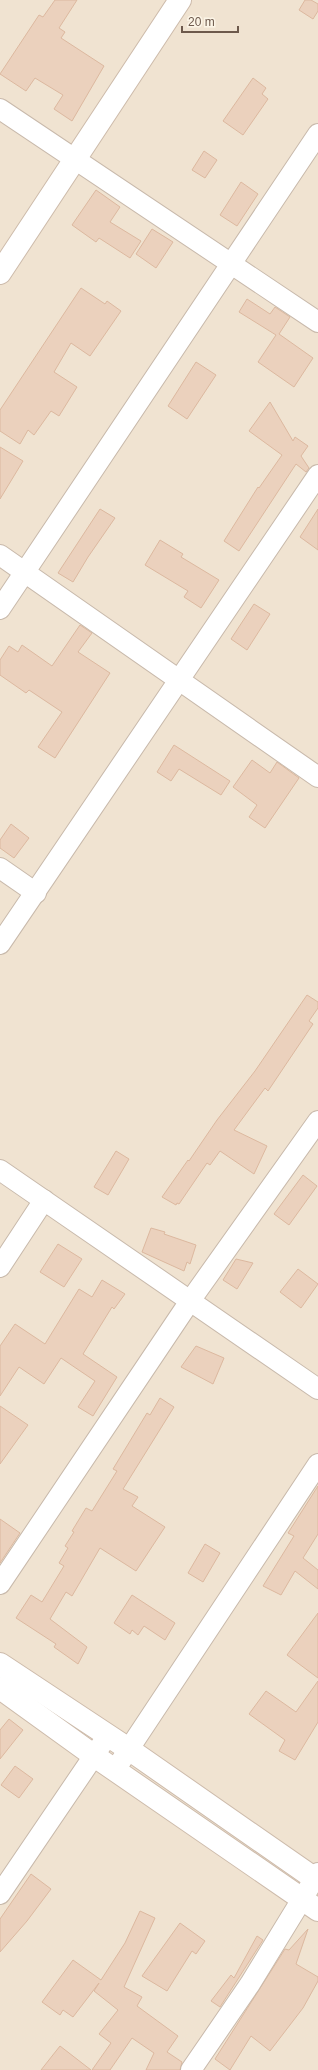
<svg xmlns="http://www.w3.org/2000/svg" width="318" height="2070" viewBox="0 0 318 2070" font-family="Arial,sans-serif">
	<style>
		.residential { fill: #f0e3d1 }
		.building { fill: #ebd1bd; stroke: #dcb89f }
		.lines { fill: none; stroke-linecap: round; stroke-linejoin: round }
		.street-casing { stroke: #c8b9ab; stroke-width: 22 }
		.secondary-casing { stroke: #cdbbab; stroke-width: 24 }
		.street { stroke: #fff; stroke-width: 20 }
		.secondary { stroke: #fff; stroke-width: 22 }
	</style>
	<rect width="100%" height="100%" fill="#f9f1e2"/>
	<rect class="residential" x="0" y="0" width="318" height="2070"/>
	<g class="building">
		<polygon points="55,0 77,0 59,28 65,32 61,38 104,66 72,121 54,109 63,95 35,78 26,91 0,74 39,15 43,17"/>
		<polygon points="305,0 311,0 318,4 318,11 313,19 299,10"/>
		<polygon points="253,78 266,88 262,94 268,99 243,135 223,121"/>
		<polygon points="204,151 217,160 205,178 192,170"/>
		<polygon points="241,182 258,194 237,226 220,215"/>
		<polygon points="96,190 120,207 110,222 141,241 130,258 99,238 96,242 72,225"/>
		<polygon points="152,229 173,242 156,268 136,254"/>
		<polygon points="81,288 105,304 107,301 121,311 90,356 71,343 54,372 77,387 59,416 51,411 34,435 28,430 20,444 0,431 0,410"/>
		<polygon points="247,299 270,314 275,307 290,317 279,334 313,358 294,387 258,362 276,335 239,312"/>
		<polygon points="196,362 216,375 187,419 168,406"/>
		<polygon points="270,402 293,441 295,437 308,446 301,456 309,468 306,472 296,464 239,551 224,541 258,487 259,488 282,455 249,431"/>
		<polygon points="0,447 23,461 0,499"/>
		<polygon points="100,509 115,518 88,557 73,582 58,573"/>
		<polygon points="318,509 318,550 300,537"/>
		<polygon points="160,540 183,554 181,557 219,580 201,608 184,597 188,591 145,565"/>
		<polygon points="254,604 270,614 247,650 231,639"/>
		<polygon points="80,625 92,633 78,652 110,673 55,758 38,747 62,712 29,690 26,693 0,675 0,660 9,646 18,652 22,645 52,666"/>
		<polygon points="174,745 230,781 221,795 179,769 171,781 157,772"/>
		<polygon points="252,760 270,773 277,762 299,778 265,828 249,817 257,805 233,787"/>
		<polygon points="11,824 29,838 14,858 0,848 0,840"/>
		<polygon points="307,995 318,1002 318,1008 309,1021 313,1024 268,1091 265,1088 234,1130 267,1146 254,1174 220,1151 210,1165 207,1163 179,1204 177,1203 176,1205 162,1197 188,1160 189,1161 217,1120 255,1071"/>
		<polygon points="116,1151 129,1159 108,1195 94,1187"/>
		<polygon points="303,1175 317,1186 289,1225 274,1214"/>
		<polygon points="151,1228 165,1232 164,1234 196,1245 190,1264 187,1262 184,1271 142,1252"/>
		<polygon points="58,1244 82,1259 64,1287 40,1272"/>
		<polygon points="236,1259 253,1263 237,1289 223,1280"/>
		<polygon points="298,1269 318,1284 301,1308 280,1292"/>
		<polygon points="102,1280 125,1294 114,1309 112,1307 83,1354 117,1377 93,1416 78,1407 95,1381 61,1358 44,1384 19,1367 0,1396 0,1346 15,1324 45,1344 79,1289 92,1297"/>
		<polygon points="196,1346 224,1358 213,1384 181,1367"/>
		<polygon points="160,1398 174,1407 123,1489 138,1497 132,1506 165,1527 136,1571 100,1548 72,1596 66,1592 50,1619 87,1647 78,1664 54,1647 56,1644 16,1618 31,1595 42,1602 64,1566 59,1563 68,1548 65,1546 74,1532 72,1531 86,1508 92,1511 117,1471 113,1469 147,1413 150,1415"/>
		<polygon points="0,1406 28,1425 0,1464"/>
		<polygon points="318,1486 318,1534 303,1558 318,1570 318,1589 295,1571 281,1595 263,1586 294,1536 288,1533"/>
		<polygon points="0,1519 20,1533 0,1563"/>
		<polygon points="205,1544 220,1553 203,1582 188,1573"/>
		<polygon points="132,1595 175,1623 165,1640 144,1626 138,1635 132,1630 130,1634 114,1623"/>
		<polygon points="318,1613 318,1678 287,1655"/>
		<polygon points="318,1681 318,1722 295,1760 279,1751 285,1740 249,1714 266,1691 296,1712"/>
		<polygon points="9,1719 23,1730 0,1759 0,1730"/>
		<polygon points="15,1766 33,1779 19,1798 1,1785"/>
		<polygon points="31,1874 51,1889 27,1921 0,1952 0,1919"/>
		<polygon points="140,1911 155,1918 124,1987 142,1997 137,2006 178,2036 167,2052 182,2062 180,2070 146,2070 154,2053 132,2038 110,2070 92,2070 111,2043 99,2034 118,2010 94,1991 99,1983 73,2017 63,2010 60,2015 42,2002 73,1960 101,1980 125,1943"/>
		<polygon points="180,1923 205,1941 196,1954 192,1951 167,1991 142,1976"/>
		<polygon points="308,1929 296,1964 318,1977 318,1981 303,2008 270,2051 251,2036 230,2070 215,2059 285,1949 289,1950"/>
		<polygon points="257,1936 263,1940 220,2007 211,2001 231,1975 234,1978"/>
		<polygon points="60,2046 91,2070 41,2070"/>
	</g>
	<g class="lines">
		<defs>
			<g id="street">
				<polyline points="0,109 318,322"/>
				<polyline points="0,555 318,777"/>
				<polyline points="0,609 318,134"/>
				<polyline points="0,868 36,893"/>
				<polyline points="0,944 318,475"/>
				<polyline points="0,1170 318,1389"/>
				<polyline points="0,1267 44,1200"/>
				<polyline points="0,1584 190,1301 318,1121"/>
				<polyline points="115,1770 318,1464"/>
				<polyline points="0,1894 108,1735"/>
				<polyline points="191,2070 250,1984 318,1873"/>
			</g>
			<g id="secondary">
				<polyline points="0,273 180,0"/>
				<polyline points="0,1664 130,1750 318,1881"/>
				<polyline points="0,1688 93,1755 318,1910"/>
			</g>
		</defs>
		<use href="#street" class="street-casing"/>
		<use href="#secondary" class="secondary-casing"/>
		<use href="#street" class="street"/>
		<use href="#secondary" class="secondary"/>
	</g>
	<path d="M182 26v6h56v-6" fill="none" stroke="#6d594c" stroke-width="2"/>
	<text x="188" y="26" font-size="12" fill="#6d594c" stroke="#fcf5e7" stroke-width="3" paint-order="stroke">20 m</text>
</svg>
